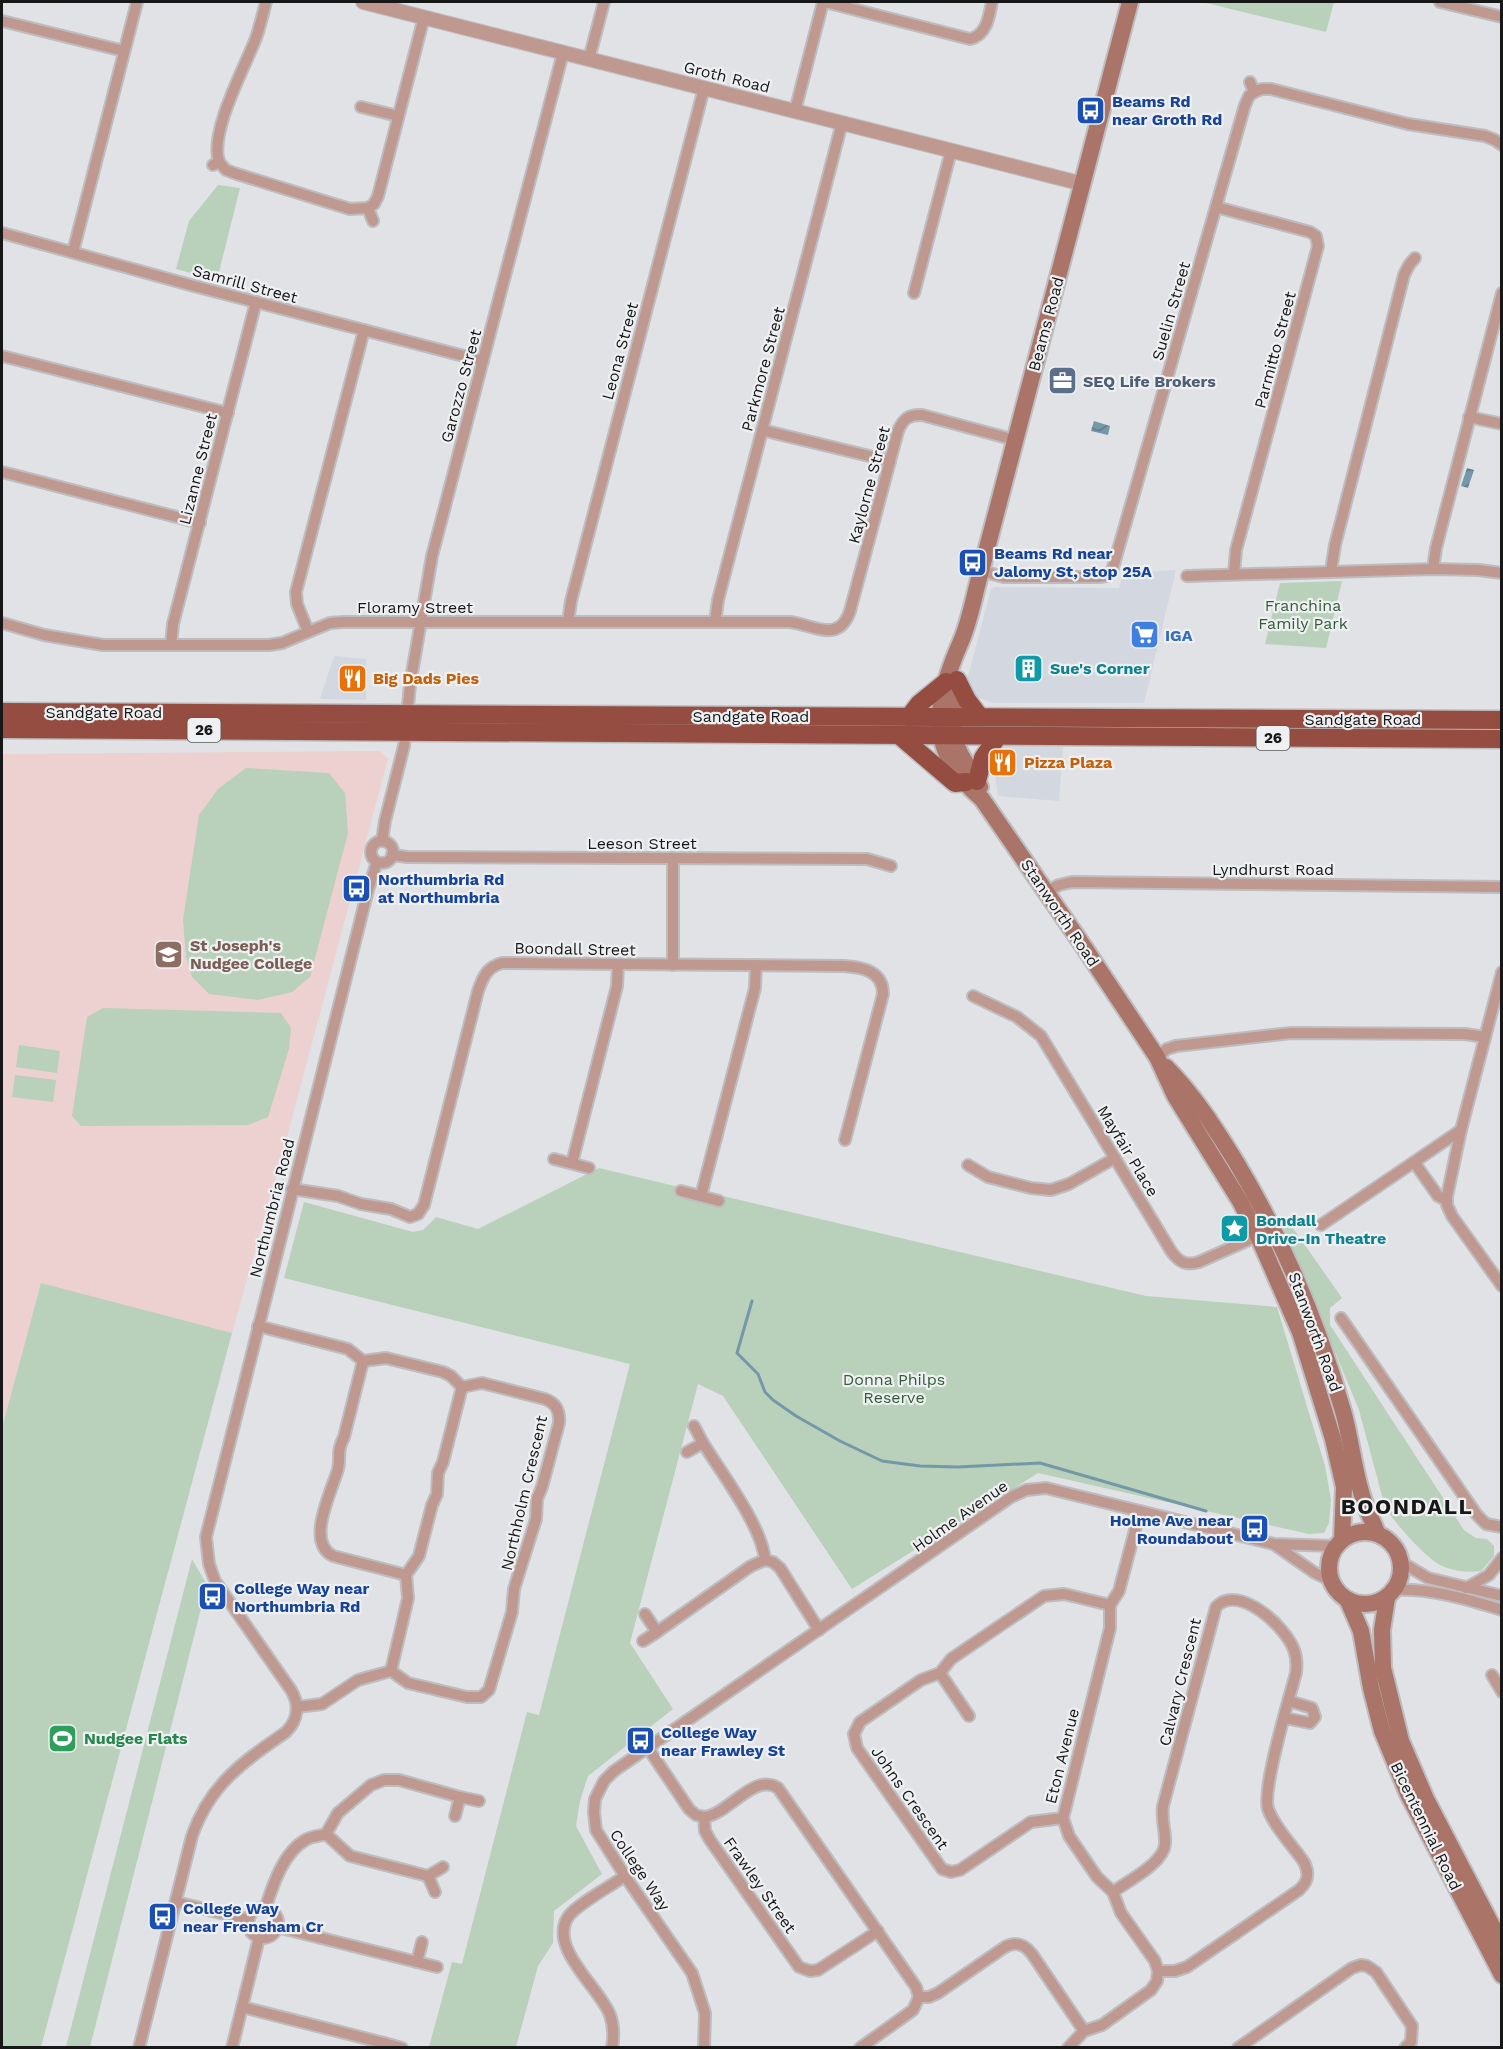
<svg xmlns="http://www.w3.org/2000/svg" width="1503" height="2049" viewBox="0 0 1503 2049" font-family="'Work Sans',sans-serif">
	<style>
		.built { fill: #d2d7e0 }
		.education { fill: #ecd1d0 }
		.green { fill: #b9d0ba }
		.water { fill: url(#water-waves) }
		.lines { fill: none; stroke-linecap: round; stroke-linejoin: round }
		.stream { stroke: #7498a8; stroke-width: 3 }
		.minor-casing { stroke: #bdbdc0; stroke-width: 14 }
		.tertiary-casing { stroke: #bdbdc0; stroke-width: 16 }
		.secondary-casing { stroke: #bdbdc0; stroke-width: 20 }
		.trunk-casing { stroke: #bdbdc0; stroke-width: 21 }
		.minor { stroke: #bf9890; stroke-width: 10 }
		.tertiary { stroke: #bf9890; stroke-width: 14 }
		.secondary { stroke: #ab7468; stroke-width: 16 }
		.trunk { stroke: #944d40; stroke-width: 18 }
		.labels { text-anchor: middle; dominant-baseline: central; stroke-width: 4.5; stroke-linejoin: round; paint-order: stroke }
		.shield { fill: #eef0f2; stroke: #585859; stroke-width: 1.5 }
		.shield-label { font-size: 15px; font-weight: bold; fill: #171718 }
		.street-label { font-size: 16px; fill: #171718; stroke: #eef0f2 }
		.transit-label { font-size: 16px; font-weight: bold; fill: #164399; stroke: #eef0f2; text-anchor: start }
		.service-label { font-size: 16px; font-weight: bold; fill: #4e5e75; stroke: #eef0f2; text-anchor: start }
		.park-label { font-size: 16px; fill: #325c37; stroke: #eef0f2 }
		.shop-label { font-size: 16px; font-weight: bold; fill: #366cbe; stroke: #eef0f2; text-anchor: start }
		.culture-label { font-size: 16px; font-weight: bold; fill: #0d838f; stroke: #eef0f2; text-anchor: start }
		.food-label { font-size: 16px; font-weight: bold; fill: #c56008; stroke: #eef0f2; text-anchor: start }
		.education-label { font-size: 16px; font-weight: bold; fill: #785e54; stroke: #eef0f2; text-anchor: start }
		.leisure-label { font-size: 16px; font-weight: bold; fill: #27864d; stroke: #eef0f2; text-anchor: start }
		.district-label { font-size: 22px; font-weight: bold; letter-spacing: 1.5px; fill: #171718; stroke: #eef0f2 }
	</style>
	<defs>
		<pattern id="water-waves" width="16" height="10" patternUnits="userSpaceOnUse" patternTransform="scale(1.5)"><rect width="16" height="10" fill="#7498a8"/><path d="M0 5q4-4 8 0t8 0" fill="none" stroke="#5e7b88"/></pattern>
	</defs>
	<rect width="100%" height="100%" fill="#e1e2e5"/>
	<g class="built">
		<polygon points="1176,570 1144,703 993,703 977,697 972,690 967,680 991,589 995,587 1119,588 1123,573"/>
		<polygon points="334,656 366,659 366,700 320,699"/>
		<polygon points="1004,745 1063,747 1059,801 998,796 992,757"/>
	</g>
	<polygon class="education" points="380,751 388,759 284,1148 232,1333 41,1284 2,1428 2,754"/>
	<g class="green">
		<polygon points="1207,2 1334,2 1326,32 1206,3"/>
		<polygon points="218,185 240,188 217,280 176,269 189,221"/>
		<polygon points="1342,581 1326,648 1265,644 1280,583"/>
		<polygon points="246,768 329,773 345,793 348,833 310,977 292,992 258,1000 209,994 192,977 186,957 183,920 199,815 218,789"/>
		<polygon points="103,1008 281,1013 291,1028 289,1049 268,1117 248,1125 81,1126 72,1116 87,1017"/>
		<polygon points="19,1045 60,1051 57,1073 16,1067"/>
		<polygon points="15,1075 56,1080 53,1102 12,1097"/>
		<polygon points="599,1168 679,1187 678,1197 720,1208 723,1196 1146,1296 1277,1307 1325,1466 1331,1500 1329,1523 1324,1533 1309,1534 1038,1473 852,1589 723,1396 698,1384 630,1643 673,1709 588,1776 580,1801 576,1826 602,1874 554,1911 553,1943 538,1966 516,2047 429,2047 452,1962 462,1964 527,1712 539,1715 630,1364 284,1278 304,1202 413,1232 423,1230 436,1217 478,1229"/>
		<path d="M 1288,1221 L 1342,1298 L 1330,1308 L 1330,1325 L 1464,1530 L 1476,1538 L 1487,1539 L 1494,1546 L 1494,1556 L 1481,1571 C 1467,1573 1452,1571 1440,1565 C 1424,1556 1394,1522 1385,1507 L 1359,1410 L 1283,1226 Z"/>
		<polygon points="41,1283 232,1333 41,2047 2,2047 2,1428"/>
		<polygon points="192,1559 207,1585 90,2047 66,2047"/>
	</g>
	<g class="water">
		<polygon points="1094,421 1110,426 1108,435 1091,431"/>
		<polygon points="1467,468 1474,470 1468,488 1461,486"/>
	</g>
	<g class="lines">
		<polyline class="stream" points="752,1301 737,1353 758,1374 765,1392 773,1400 796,1416 840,1441 882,1461 920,1466 958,1467 1040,1463 1206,1511"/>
		<defs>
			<g id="minor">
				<path d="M 825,2 L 970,39 C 987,35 989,16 992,2"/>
				<polyline points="1440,2 1502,17"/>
				<polyline points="2,21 124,51"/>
				<polyline points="589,59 604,2"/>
				<polyline points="1254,92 1262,89 1271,89 1408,124 1485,136 1495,140 1502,145"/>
				<polyline points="361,107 398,116"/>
				<polyline points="795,111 823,2"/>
				<polyline points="219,162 226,170 237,174 350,209 368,208 373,221"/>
				<path d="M 213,165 L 219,162 C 209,132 245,67 256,38 C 260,26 263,14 266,2"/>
				<polyline points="1216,207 1310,232 1316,236 1318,246 1236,550 1234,574"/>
				<polyline points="368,208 374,204 378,196 424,17"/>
				<polyline points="2,233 194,286 483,361"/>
				<polyline points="73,252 137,2"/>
				<polyline points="914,293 951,151"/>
				<polyline points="2,356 228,413"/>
				<polyline points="1469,417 1502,424"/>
				<polyline points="762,430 890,461"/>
				<polyline points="2,472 200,523"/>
				<polyline points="1433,569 1436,548 1502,293"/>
				<polyline points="981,571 1004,577 1099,577 1106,576 1112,571 1245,105 1249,96 1254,92 1250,82"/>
				<polyline points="1331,571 1335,545 1404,275 1409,265 1415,258"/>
				<polyline points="1187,576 1433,569 1478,570 1502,573"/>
				<polyline points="568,622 571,601 704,88"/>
				<polyline points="715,622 718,600 842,123"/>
				<path d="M 2,623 L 44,635 L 103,645 L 269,645 L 282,643 L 330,623 L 343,622 L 790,622 C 814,625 839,644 850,611 L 898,431 C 903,419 909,414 922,415 L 1015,440"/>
				<polyline points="308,631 297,604 296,592 364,330"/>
				<polyline points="171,645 173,624 256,302"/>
				<polyline points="382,841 385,821 404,746 410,685 432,556 563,53"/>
				<circle cx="382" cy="852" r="11"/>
				<polyline points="392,855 407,857 867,859 891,866"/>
				<polyline points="1046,892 1059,885 1072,882 1502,887"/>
				<polyline points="673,965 673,858"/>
				<polyline points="1502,972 1461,1130 1447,1196 1447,1205 1452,1216 1502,1286"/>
				<path d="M 973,996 L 1017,1017 L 1041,1036 L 1171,1251 C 1179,1262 1185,1266 1199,1262 L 1262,1234"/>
				<polyline points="1157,1057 1167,1049 1176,1046 1291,1033 1465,1034 1485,1037"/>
				<polyline points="554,1159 589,1168"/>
				<polyline points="572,1163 617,986 618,965"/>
				<polyline points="968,1165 988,1177 1031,1188 1051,1190 1069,1184 1115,1158"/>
				<path d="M 292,1189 L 338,1196 L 361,1204 L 391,1209 L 410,1217 L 418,1214 L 424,1205 L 478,991 C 483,977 487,967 502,963 L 844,966 C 862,967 883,971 883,994 L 845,1140"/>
				<polyline points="681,1191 719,1201"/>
				<polyline points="701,1196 755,988 756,965"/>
				<polyline points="1447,1201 1438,1196 1414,1162 1461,1130"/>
				<polyline points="1321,1225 1414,1162"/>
				<polyline points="1341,1318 1477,1515 1486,1524 1502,1527"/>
				<path d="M 258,1326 L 348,1349 L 363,1361 L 386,1358 L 443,1372 L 451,1376 L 462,1387 L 482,1383 L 545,1399 C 556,1403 560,1411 559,1423 L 542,1487 L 537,1499 L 536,1519 L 514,1589 L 512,1612 L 489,1690 L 481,1697 L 467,1697 L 408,1683 L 391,1671 L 358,1680 L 322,1704 L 297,1707"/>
				<path d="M 363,1361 L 344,1437 C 336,1453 341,1456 338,1469 C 332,1491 305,1542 333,1556 L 406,1575"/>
				<path d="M 703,1443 C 722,1474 762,1526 765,1560 L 773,1562 L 780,1568 L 819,1630"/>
				<polyline points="687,1452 703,1443 694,1426"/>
				<polyline points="1275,1545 1315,1573 1330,1580"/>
				<polyline points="1401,1562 1428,1578 1502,1596"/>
				<polyline points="1466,1588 1489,1575 1502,1558"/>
				<path d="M 1394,1590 C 1430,1588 1467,1599 1502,1610"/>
				<polyline points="657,1632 751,1566 765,1560"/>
				<polyline points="643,1641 657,1632 645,1614"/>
				<polyline points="391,1671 408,1598 406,1575 419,1556 432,1505 437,1494 438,1473 443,1462 462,1387"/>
				<polyline points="940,1673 969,1716"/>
				<polyline points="1492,1675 1502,1692"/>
				<polyline points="1285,1718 1310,1723 1315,1717 1312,1708 1289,1701"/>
				<polyline points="648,1748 689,1809 696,1815 704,1817 705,1831 710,1840 799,1967 810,1971 818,1970 878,1931"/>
				<polyline points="455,1816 460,1797 479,1801"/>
				<path d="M 704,1817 C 728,1815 754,1772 778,1788 L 916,1987 L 919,1997"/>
				<polyline points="1063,1818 1031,1822 960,1870 951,1872 942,1869 857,1748 854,1734 860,1722 921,1680 940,1673 951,1659 1044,1596 1064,1594 1110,1605"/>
				<polyline points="326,1834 350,1856 428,1876"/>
				<polyline points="435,1892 428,1876 443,1867"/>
				<path d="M 1113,1892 C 1128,1881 1164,1863 1165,1844 C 1166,1832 1161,1820 1163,1806 L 1216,1607 C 1239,1583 1286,1627 1294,1650 C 1297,1658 1297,1665 1296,1673 C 1289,1699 1262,1788 1268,1809 C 1275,1828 1293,1846 1304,1862 C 1310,1874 1308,1882 1299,1890 L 1187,1967 L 1175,1971 L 1158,1971"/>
				<polyline points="176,1902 249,1920"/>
				<circle cx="263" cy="1923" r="15"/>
				<path d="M 265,1909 C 273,1885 283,1852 307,1839 C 313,1836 320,1836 326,1834 L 338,1813 L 371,1785 L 384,1780 L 399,1780 L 460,1797"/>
				<polyline points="277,1927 417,1962"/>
				<polyline points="422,1942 417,1962 437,1967"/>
				<polyline points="242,2007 384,2043"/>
				<path d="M 139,2048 L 192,1836 C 210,1784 243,1762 286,1732 C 298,1720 300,1705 291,1690 L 215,1581 L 209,1564 L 206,1537 L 368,890 L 377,862"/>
				<polyline points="232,2048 259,1938"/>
				<polyline points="383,2048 384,2043 402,2048"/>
				<path d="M 612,2048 C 614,2037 614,2026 610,2015 C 600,1988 548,1948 568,1917 C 577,1904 611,1886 625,1876"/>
				<polyline points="704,2048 705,2013 692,1973 625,1876 596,1830 594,1812 595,1799 604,1781 614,1771 1011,1497 1026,1490 1046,1488 1274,1544 1335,1546"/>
				<path d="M 860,2048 L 913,2010 L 919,1997 L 929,1997 L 938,1993 L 1005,1947 C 1016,1941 1024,1944 1032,1954 L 1084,2031"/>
				<polyline points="1068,2048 1084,2031 1102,2025 1151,1990 1157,1981 1158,1971 1155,1961 1121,1913 1113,1892 1097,1877 1069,1836 1063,1818 1110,1628 1110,1605 1119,1591 1140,1511"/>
				<polyline points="1238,2048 1352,1968 1361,1965 1367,1966 1376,1972 1412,2026 1411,2042 1405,2048"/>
			</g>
			<polyline id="tertiary" points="363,2 1083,184"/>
			<g id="secondary">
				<path d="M 1130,2 L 981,571 C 974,595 970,623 959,646 C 933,707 927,753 982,799 L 1084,947 L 1157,1057 L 1175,1096 L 1240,1201 L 1258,1236 L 1300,1332 L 1333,1439 L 1344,1487 L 1342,1540"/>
				<path d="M 957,681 C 952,704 949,732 960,753 C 966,765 975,775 980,787"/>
				<path d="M 1166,1067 C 1194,1095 1215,1128 1236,1162 C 1283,1240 1318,1323 1343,1411 C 1352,1442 1354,1475 1365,1504 C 1368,1514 1374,1523 1377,1533"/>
				<circle cx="1365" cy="1568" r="36"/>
				<polyline points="1387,1598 1382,1630 1383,1668 1401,1741 1426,1799 1502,1945"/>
				<polyline points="1348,1601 1361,1631 1371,1688 1382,1731 1408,1794 1502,1975"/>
			</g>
			<g id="trunk">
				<polyline points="957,680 967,700 980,717"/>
				<polyline points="2,712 1502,720"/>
				<polyline points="909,717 919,704 946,682"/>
				<polyline points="2,729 1502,739"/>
				<polyline points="900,736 955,783 966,782"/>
				<polyline points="977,781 983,758 998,736"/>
			</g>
		</defs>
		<use href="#minor" class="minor-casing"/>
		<use href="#tertiary" class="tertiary-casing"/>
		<use href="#secondary" class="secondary-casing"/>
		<use href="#trunk" class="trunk-casing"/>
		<use href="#minor" class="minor"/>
		<use href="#tertiary" class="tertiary"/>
		<use href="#secondary" class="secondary"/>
		<use href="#trunk" class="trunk"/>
	</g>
	<defs>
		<symbol id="bus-square" viewBox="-11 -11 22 22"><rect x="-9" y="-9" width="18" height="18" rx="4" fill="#1a4fb4" stroke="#eef0f2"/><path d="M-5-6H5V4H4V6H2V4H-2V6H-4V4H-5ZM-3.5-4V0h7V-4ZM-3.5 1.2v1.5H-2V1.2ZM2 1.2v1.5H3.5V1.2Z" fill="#fff"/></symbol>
		<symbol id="office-square" viewBox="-11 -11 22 22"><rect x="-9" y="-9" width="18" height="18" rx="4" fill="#5c6f8a" stroke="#eef0f2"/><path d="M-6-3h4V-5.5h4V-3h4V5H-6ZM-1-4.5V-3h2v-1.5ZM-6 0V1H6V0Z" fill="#fff"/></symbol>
		<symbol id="supermarket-square" viewBox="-11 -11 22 22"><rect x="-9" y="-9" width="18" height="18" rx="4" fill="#3f7fe0" stroke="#eef0f2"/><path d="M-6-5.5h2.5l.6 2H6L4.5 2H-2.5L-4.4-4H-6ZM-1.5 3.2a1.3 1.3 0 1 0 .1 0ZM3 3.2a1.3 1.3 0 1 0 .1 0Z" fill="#fff"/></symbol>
		<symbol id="building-square" viewBox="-11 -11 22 22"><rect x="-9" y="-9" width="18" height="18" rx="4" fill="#0f9aa8" stroke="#eef0f2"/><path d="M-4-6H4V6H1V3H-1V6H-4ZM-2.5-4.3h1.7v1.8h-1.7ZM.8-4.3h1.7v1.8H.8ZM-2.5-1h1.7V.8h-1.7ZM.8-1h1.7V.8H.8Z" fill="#fff"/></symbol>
		<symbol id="restaurant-square" viewBox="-11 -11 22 22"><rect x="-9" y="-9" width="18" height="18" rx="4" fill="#e8710a" stroke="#eef0f2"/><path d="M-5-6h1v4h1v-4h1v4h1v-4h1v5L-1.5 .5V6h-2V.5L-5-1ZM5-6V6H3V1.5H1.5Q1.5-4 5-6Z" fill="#fff"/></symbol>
		<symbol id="school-square" viewBox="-11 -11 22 22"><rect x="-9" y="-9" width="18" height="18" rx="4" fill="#8d6e63" stroke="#eef0f2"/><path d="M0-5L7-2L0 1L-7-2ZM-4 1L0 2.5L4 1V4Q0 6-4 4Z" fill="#fff"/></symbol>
		<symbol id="sight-square" viewBox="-11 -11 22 22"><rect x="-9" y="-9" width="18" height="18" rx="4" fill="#0f9aa8" stroke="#eef0f2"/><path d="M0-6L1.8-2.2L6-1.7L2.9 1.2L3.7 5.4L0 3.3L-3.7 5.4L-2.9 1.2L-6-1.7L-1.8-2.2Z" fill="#fff"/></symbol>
		<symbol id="stadium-square" viewBox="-11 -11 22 22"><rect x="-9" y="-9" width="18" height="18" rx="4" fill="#2e9e5b" stroke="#eef0f2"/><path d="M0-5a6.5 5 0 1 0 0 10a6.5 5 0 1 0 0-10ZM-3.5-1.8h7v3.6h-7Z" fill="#fff"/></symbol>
	</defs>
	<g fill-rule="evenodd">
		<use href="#bus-square" x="1074" y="94" width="33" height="33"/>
		<use href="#office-square" x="1046" y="364" width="33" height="33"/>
		<use href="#bus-square" x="956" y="546" width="33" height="33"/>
		<use href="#supermarket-square" x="1128" y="618" width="33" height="33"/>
		<use href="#building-square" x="1012" y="652" width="33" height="33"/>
		<use href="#restaurant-square" x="336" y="662" width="33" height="33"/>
		<use href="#restaurant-square" x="986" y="746" width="33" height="33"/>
		<use href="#bus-square" x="340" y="872" width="33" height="33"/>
		<use href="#school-square" x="152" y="938" width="33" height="33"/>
		<use href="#sight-square" x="1218" y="1212" width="33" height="33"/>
		<use href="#bus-square" x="1238" y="1512" width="33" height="33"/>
		<use href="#bus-square" x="196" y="1580" width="33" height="33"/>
		<use href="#stadium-square" x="46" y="1722" width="33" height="33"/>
		<use href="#bus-square" x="624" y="1724" width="33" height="33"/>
		<use href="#bus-square" x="146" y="1900" width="33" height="33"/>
	</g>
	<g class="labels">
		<g class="shield">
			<rect x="187.5" y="718" width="33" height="24" rx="4.5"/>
			<rect x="1256.5" y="726" width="33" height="24" rx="4.5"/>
		</g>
		<g class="shield-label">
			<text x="204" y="730">26</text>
			<text x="1273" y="738">26</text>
		</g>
		<g class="street-label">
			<text transform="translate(727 77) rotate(14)">Groth Road</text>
			<text transform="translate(245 284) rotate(15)">Samrill Street</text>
			<text transform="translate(1171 311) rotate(-74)">Suelin Street</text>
			<text transform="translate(1046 324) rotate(-75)">Beams Road</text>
			<text transform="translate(1275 350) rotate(-75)">Parmitto Street</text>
			<text transform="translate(620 351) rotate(-75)">Leona Street</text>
			<text transform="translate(763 369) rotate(-75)">Parkmore Street</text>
			<text transform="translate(461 386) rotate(-75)">Garozzo Street</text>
			<text transform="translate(198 469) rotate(-76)">Lizanne Street</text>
			<text transform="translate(869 485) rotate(-75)">Kaylorne Street</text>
			<text x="415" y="607">Floramy Street</text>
			<text x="104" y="712">Sandgate Road</text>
			<text x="751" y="716">Sandgate Road</text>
			<text x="1363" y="719">Sandgate Road</text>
			<text x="642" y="843">Leeson Street</text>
			<text x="1273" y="869">Lyndhurst Road</text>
			<text transform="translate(1060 913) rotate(56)">Stanworth Road</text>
			<text transform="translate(575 949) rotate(1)">Boondall Street</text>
			<text transform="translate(1128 1151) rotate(59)">Mayfair Place</text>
			<text transform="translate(272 1208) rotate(-76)">Northumbria Road</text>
			<text transform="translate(1315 1332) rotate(70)">Stanworth Road</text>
			<text transform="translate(524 1493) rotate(-77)">Northholm Crescent</text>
			<text transform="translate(960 1516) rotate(-35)">Holme Avenue</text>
			<text transform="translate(1180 1682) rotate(-76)">Calvary Crescent</text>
			<text transform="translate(1062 1756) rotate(-76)">Eton Avenue</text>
			<text transform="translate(910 1798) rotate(55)">Johns Crescent</text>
			<text transform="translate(1426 1826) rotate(64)">Bicentennial Road</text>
			<text transform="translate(640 1870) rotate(56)">College Way</text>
			<text transform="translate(760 1885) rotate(55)">Frawley Street</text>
		</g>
		<g class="transit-label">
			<text x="1112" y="101">Beams Rd<tspan x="1112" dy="18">near Groth Rd</tspan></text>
			<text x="994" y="553">Beams Rd near<tspan x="994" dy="18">Jalomy St, stop 25A</tspan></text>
			<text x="378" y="879">Northumbria Rd<tspan x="378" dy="18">at Northumbria</tspan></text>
			<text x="1233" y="1520" text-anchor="end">Holme Ave near<tspan x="1233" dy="18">Roundabout</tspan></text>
			<text x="234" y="1588">College Way near<tspan x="234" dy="18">Northumbria Rd</tspan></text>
			<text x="661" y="1732">College Way<tspan x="661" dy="18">near Frawley St</tspan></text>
			<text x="183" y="1908">College Way<tspan x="183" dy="18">near Frensham Cr</tspan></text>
		</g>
		<g class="service-label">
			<text x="1083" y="381">SEQ Life Brokers</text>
		</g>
		<g class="park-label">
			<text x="1303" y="605">Franchina<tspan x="1303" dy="18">Family Park</tspan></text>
			<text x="894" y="1379">Donna Philps<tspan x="894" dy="18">Reserve</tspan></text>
		</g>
		<g class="shop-label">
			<text x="1165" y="635">IGA</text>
		</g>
		<g class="culture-label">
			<text x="1050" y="668">Sue's Corner</text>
			<text x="1256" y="1220">Bondall<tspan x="1256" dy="18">Drive-In Theatre</tspan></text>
		</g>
		<g class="food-label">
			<text x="373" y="678">Big Dads Pies</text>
			<text x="1024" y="762">Pizza Plaza</text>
		</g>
		<g class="education-label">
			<text x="190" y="945">St Joseph's<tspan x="190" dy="18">Nudgee College</tspan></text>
		</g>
		<g class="leisure-label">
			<text x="84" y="1738">Nudgee Flats</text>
		</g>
		<g class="district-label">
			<text x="1407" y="1506">BOONDALL</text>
		</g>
	</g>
	<rect width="1503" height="2049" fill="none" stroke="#171718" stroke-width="6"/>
</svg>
